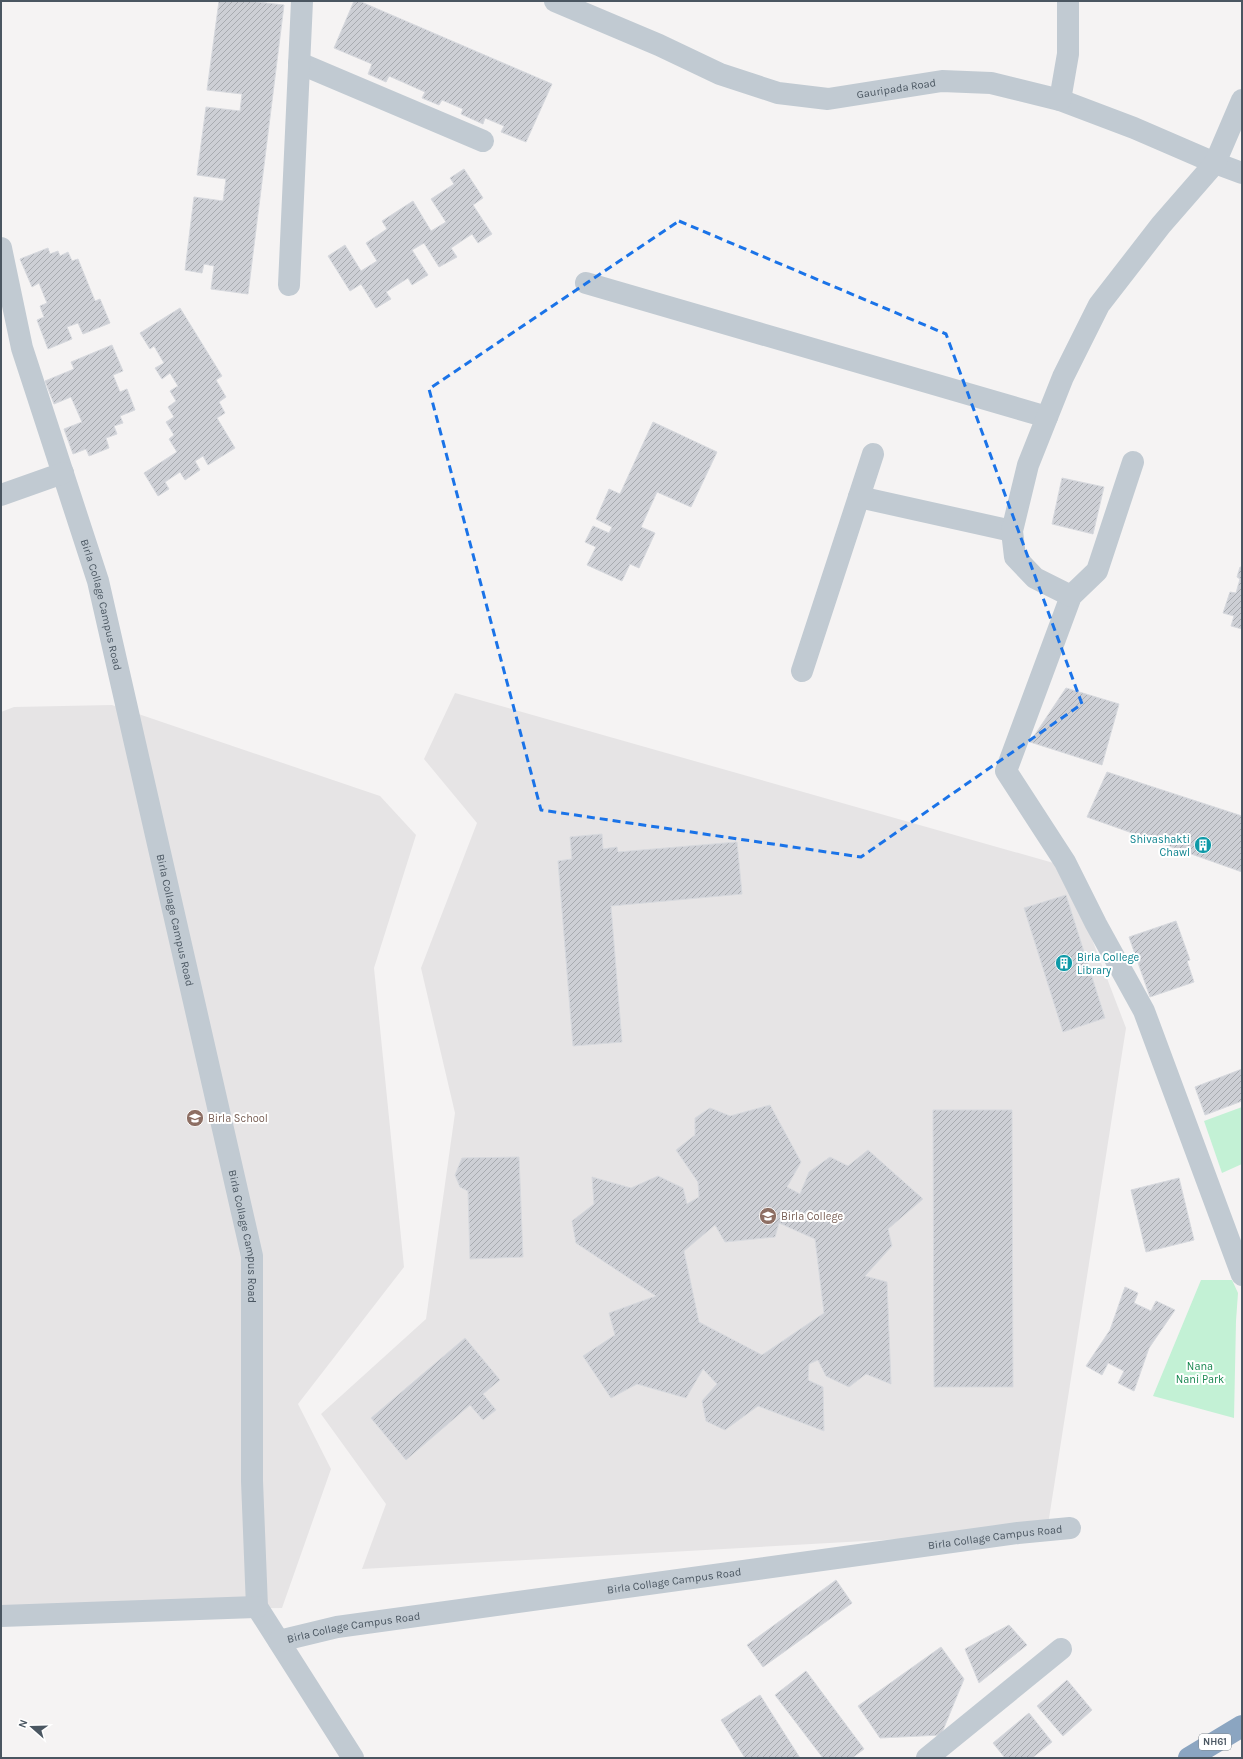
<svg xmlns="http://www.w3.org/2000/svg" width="1243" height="1759" viewBox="0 0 1243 1759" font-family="Karla,sans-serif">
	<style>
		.education { fill: #e6e4e5 }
		.park { fill: #c3f1d5 }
		.building { fill: url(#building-hatch); stroke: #d7d9de; fill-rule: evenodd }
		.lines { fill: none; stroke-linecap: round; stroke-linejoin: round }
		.minor { stroke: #c1cad2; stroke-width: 22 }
		.highway { stroke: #8ba5c1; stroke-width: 22 }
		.marked { fill: none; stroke: #1a73e8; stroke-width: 3; stroke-dasharray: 8 5; stroke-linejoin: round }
		.labels { text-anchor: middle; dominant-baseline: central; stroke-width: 4; stroke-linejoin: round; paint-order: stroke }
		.shield { fill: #fff; stroke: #808990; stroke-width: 1 }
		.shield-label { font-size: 10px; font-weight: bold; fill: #4a5661 }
		.street-label { font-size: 11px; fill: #4a5661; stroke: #fff }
		.culture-label { font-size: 11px; fill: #0d838f; stroke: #fff; text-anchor: end }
		.education-label { font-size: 11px; fill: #785e54; stroke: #fff; text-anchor: start }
		.park-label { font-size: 11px; fill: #17864f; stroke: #fff }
	</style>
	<defs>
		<pattern id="building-hatch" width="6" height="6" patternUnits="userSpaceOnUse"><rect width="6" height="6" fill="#cdcfd5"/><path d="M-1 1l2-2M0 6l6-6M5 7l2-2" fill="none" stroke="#a8abb0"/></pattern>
	</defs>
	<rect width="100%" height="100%" fill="#f5f3f3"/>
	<g class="education">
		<polygon points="455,693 1064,866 1126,1028 1047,1531 362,1569 386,1504 321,1414 426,1319 455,1113 421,968 477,823 424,759"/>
		<polygon points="112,705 380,796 416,835 374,968 404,1267 298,1404 331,1469 282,1608 1,1611 1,712 14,707"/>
	</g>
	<g class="park">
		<polygon points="1242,1107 1242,1164 1222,1173 1204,1121"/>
		<polygon points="1201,1280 1232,1280 1238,1293 1236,1321 1234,1418 1153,1396"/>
	</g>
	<g class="building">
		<polygon points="219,1 249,1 284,5 248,294 211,289 214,266 204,264 202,273 185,270 194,197 223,201 226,179 197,175 206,107 240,111 242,94 207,90"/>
		<polygon points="354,1 359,1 552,84 526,142 501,132 504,126 485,118 483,124 461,114 463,109 442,100 439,105 422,98 425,92 389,76 386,82 368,74 372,64 334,48"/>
		<polygon points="464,169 483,198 473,205 492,234 478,243 472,234 451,248 457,257 439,267 424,243 412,250 428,275 412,285 408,278 386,292 391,299 376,308 361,284 350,291 328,256 345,245 361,271 377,261 366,243 387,229 382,221 413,201 431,231 446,222 431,199 454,184 450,178"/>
		<polygon points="48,248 50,254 58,251 60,256 68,252 72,261 78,259 95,301 100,299 110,323 83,334 78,323 67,327 72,339 48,349 37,320 44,317 40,306 47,303 39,283 32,287 20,259"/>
		<polygon points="180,308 222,376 216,380 226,397 219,402 225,413 217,418 235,448 208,465 203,456 195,461 200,470 185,480 180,472 165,482 169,489 158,496 144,473 177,452 169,439 174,435 166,422 174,417 168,407 176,401 170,391 178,386 170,373 162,379 155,368 164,363 154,346 150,349 140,333"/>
		<polygon points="112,345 123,371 113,375 120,392 127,389 135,410 120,416 123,423 114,426 117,434 106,438 109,448 89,456 86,449 73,454 64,429 82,422 71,397 54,404 45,381 74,369 71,362"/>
		<polygon points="653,422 717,452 691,507 657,492 641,527 655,533 639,568 630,564 622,581 587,565 596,547 585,542 593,526 609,533 612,527 596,519 609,489 620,494"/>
		<polygon points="1062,478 1104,487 1093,534 1052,524"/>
		<polygon points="1240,567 1242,567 1242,629 1231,626 1234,616 1223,613 1230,592 1236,593 1240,579 1237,577"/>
		<polygon points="1066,688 1119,704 1102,765 1030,742"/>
		<polygon points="1107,772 1242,816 1242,872 1087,817"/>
		<polygon points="602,834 603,849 617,847 618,852 737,842 742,894 611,906 622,1042 573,1046 558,861 572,859 570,837"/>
		<polygon points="1066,895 1105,1018 1063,1032 1024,908"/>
		<polygon points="1176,921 1190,960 1187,961 1194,982 1150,997 1129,937"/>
		<polygon points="1242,1069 1242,1101 1205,1115 1195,1087"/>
		<path d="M 770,1105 L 801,1162 L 787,1187 L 800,1194 L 809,1172 L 830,1157 L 848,1166 L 868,1150 L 923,1199 L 888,1229 L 892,1246 L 865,1276 L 887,1282 L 891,1384 L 866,1374 L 849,1387 L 826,1376 L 818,1360 L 809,1364 L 808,1380 L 823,1387 L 824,1431 L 758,1406 L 725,1430 L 706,1421 L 702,1401 L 717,1384 L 703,1369 L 686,1398 L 637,1384 L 611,1398 L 583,1356 L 615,1335 L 609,1313 L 656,1296 L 576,1243 L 572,1221 L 594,1204 L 592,1177 L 631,1188 L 658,1176 L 683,1188 L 687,1204 L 699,1197 L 698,1182 L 676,1150 L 695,1135 L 695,1118 L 710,1108 L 730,1116 ZM 779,1223 L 815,1239 L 824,1313 L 762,1355 L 699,1322 L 684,1251 L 715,1225 L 725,1242 L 775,1237 Z"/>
		<polygon points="933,1110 1012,1110 1013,1387 934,1387"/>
		<polygon points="519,1157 523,1257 470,1259 468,1191 460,1187 455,1175 462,1158"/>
		<polygon points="1179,1178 1194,1240 1146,1252 1131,1190"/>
		<polygon points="1125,1287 1138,1293 1134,1303 1151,1311 1156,1301 1175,1310 1149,1348 1134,1391 1118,1383 1124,1371 1108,1363 1102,1375 1086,1366 1110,1330"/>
		<polygon points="465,1338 500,1380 483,1394 496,1410 483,1420 470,1405 406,1460 371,1418"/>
		<polygon points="836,1580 852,1603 763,1667 747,1645"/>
		<polygon points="1009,1625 1027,1645 979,1683 965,1649"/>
		<polygon points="941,1647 964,1679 941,1735 880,1738 858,1706"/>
		<polygon points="806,1671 864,1749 852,1758 823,1758 775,1695"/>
		<polygon points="1067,1680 1092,1710 1063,1736 1037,1706"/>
		<polygon points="760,1695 800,1758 745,1758 721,1720"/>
		<polygon points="1029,1713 1052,1742 1032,1758 1005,1758 993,1743"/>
	</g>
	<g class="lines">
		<g class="minor">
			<path id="s1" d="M 555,1 L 659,45 L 720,74 L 778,93 L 828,99 L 942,81 L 991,83 L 1060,100 L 1134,128 L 1215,163 L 1242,173"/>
			<polyline points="299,63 483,141"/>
			<polyline points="1060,100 1068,54 1068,1"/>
			<path id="s2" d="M 1,248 L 22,348 L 98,581 L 252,1256 L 252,1481 L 257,1607 L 353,1758"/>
			<polyline points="586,283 1047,417"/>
			<polyline points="289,285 302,1"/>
			<polyline points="1133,462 1097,571 1071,596 1006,771 1065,862 1096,924 1144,1011 1242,1275"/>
			<polyline points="1,495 63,473"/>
			<polyline points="859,497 1012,531"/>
			<polyline points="1071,596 1035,578 1015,557 1012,531 1028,465 1063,377 1099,305 1161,225 1215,163 1242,100"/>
			<polyline points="802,671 873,454"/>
			<polyline points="1,1616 257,1607"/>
			<path id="s3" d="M 279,1641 L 337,1627 L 1018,1533 L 1070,1528"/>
			<polyline points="927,1758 1061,1649"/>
		</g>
		<polyline class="highway" points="1189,1758 1242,1726"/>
	</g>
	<path class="marked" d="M 679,221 L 946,334 L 1082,704 L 861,857 L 541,810 L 429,389 Z"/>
	<defs>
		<symbol id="building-disc" viewBox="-11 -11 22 22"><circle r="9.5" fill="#0f9aa8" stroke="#fff"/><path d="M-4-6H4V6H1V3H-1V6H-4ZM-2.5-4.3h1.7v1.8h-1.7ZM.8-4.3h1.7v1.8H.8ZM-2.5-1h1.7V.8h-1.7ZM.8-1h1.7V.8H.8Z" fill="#fff"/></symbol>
		<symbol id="school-disc" viewBox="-11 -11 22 22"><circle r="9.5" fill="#8d6e63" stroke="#fff"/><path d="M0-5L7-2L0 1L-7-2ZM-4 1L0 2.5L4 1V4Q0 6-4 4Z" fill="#fff"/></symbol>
		<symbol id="university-disc" viewBox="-11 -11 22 22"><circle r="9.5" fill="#8d6e63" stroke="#fff"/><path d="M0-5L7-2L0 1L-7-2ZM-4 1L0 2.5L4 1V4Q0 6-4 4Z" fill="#fff"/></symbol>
	</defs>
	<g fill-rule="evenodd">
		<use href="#building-disc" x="1193" y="835" width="20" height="20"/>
		<use href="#building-disc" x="1054" y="953" width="20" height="20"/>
		<use href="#school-disc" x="185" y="1108" width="20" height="20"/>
		<use href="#university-disc" x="758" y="1206" width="20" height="20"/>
	</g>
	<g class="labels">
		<rect class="shield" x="1199" y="1734" width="32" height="16" rx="3"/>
		<g class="shield-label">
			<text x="1215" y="1742">NH61</text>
		</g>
		<g class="street-label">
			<text stroke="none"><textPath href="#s1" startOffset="361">Gauripada Road</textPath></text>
			<text stroke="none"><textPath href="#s2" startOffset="371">Birla Collage Campus Road</textPath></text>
			<text stroke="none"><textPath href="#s2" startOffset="695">Birla Collage Campus Road</textPath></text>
			<text stroke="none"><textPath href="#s2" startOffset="1019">Birla Collage Campus Road</textPath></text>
			<text stroke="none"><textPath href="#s3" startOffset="724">Birla Collage Campus Road</textPath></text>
			<text stroke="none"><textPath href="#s3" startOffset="400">Birla Collage Campus Road</textPath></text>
			<text stroke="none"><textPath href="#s3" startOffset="76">Birla Collage Campus Road</textPath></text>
		</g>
		<g class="culture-label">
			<text x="1190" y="839">Shivashakti<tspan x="1190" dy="13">Chawl</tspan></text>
			<text x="1077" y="957" text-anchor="start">Birla College<tspan x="1077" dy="13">Library</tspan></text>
		</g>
		<g class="education-label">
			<text x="208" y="1118">Birla School</text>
			<text x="781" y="1216">Birla College</text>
		</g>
		<g class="park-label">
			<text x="1200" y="1366">Nana<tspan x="1200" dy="13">Nani Park</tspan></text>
		</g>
	</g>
	<rect width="1243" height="1759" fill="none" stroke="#4a5661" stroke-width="4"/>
	<g transform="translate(32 1727) rotate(290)" stroke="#ffffff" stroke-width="3" paint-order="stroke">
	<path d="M0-3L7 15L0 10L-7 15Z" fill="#4a5661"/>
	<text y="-6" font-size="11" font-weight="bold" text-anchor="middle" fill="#4a5661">N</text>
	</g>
</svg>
